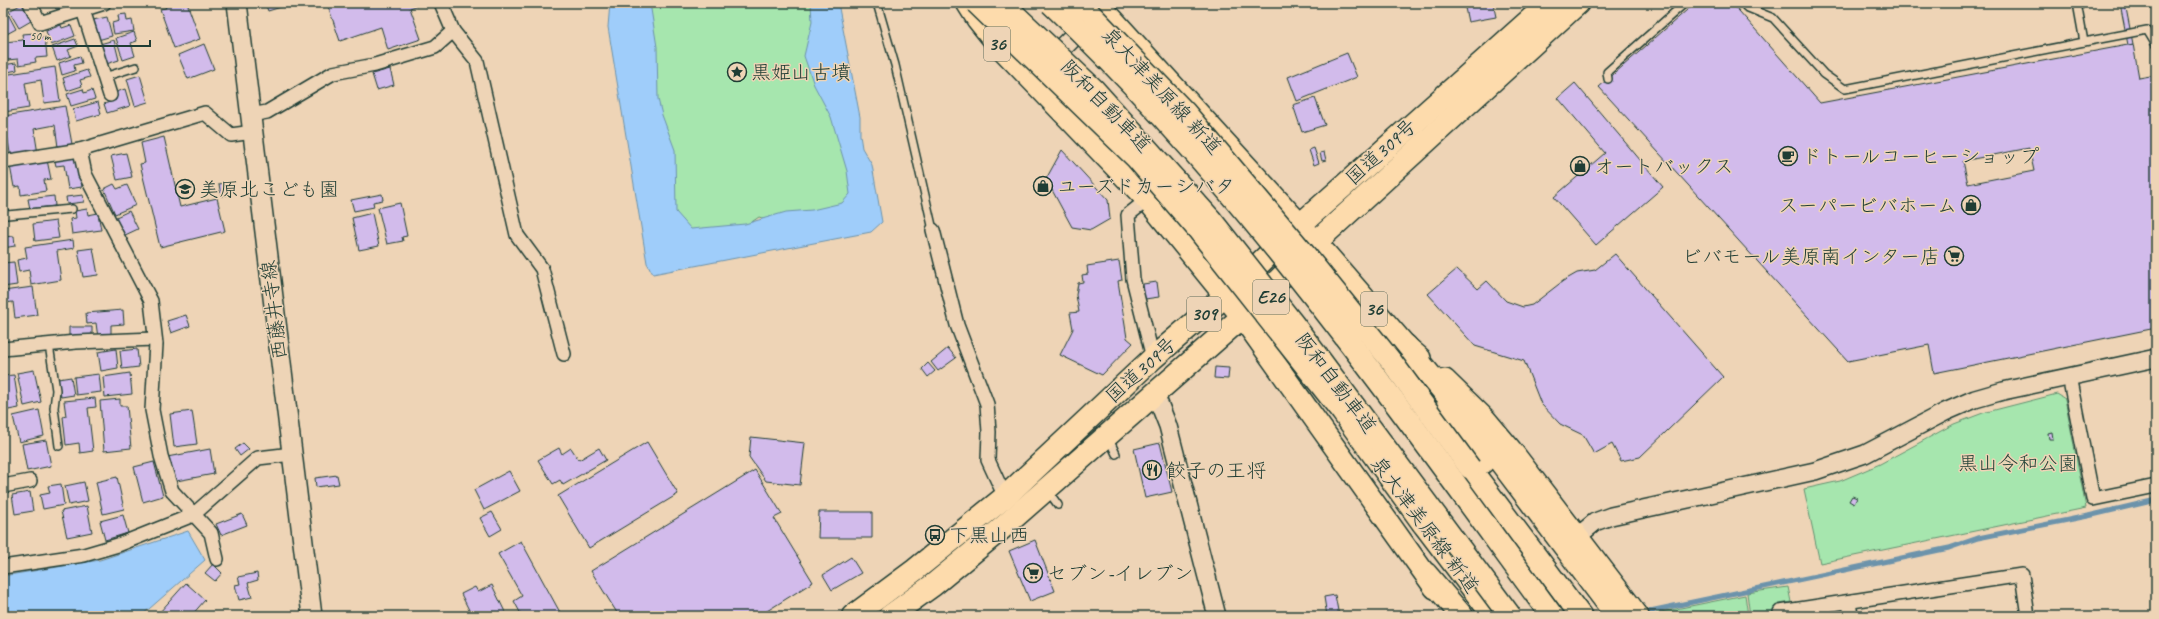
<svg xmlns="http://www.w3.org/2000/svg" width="2159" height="619" viewBox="0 0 2159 619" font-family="Caveat,'Klee One',sans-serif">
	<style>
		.green { fill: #a6e6ae; stroke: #629271 }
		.water { fill: #9fcdfa; stroke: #6c93ab }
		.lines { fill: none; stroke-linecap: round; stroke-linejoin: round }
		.stream { stroke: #6c93ab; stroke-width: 5 }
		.building { fill: #d2bbeb; stroke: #1f3d34; fill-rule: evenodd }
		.service-casing { stroke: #1f3d34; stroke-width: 10 }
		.minor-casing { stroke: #1f3d34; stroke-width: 16 }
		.tertiary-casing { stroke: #1f3d34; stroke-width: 20 }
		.secondary-casing { stroke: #1f3d34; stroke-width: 22 }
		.primary-casing { stroke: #1f3d34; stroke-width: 24 }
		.trunk-casing { stroke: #1f3d34; stroke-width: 25 }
		.motorway-casing { stroke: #1f3d34; stroke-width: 25 }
		.service { stroke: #eed4b6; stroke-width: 7 }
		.minor { stroke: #eed4b6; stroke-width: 13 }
		.tertiary { stroke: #eed4b6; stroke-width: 17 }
		.secondary { stroke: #eed4b6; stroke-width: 19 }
		.primary { stroke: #fddbac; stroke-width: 21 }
		.trunk { stroke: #fddbac; stroke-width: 22 }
		.motorway { stroke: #fddbac; stroke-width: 22 }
		.primary-bridge-casing { stroke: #1f3d34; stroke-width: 24; stroke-linecap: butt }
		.motorway-bridge-casing { stroke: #1f3d34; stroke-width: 25; stroke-linecap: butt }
		.primary-bridge { stroke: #fddbac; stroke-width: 21 }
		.motorway-bridge { stroke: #fddbac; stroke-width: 22 }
		.labels { text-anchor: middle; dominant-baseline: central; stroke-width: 3; stroke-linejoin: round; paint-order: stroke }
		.shield { fill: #eed4b6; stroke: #5d6a5b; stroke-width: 1 }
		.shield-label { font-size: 19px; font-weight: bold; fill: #1f3d34 }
		.poi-label { font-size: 20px; fill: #1f3d34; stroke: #eed4b6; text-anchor: start }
		.street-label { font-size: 20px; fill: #1f3d34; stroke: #eed4b6 }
		.park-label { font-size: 20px; fill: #26453a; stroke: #eed4b6 }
	</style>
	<rect width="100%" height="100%" fill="#eed4b6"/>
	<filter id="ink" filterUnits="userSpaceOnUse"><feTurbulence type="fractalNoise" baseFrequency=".025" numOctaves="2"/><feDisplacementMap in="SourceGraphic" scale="8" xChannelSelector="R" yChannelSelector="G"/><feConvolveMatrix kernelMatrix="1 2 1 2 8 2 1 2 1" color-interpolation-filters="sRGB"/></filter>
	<g filter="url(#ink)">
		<g class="green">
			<polygon points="641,3 816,3 827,102 857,189 838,215 780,224 759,217 734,234 678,236 652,124"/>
			<polygon points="2057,394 2065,399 2086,508 1820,563 1804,489 1840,481 1880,464 1954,424 1983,413"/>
			<polygon points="1788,587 1791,602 1779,604 1781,616 1750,616 1747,593"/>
			<polygon points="1745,595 1748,616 1658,616 1656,613"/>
		</g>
		<g class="water">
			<polygon points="610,3 650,3 657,47 658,99 662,115 675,150 676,212 691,229 745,224 786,212 812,210 842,203 850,194 847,171 831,117 814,85 804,56 812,22 811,3 838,3 860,117 860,135 862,148 872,165 882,222 871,232 653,274 647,263 608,27"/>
			<polygon points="188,531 205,560 141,616 3,616 3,576 100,560"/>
		</g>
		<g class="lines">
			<polyline class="stream" points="1654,616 1650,611 1949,548 1978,538 2088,516 2156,500"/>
		</g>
		<g class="building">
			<polygon points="46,3 66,3 67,6 56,9 54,4 47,6"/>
			<polygon points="164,3 187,3 200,39 174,48 160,9 166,8"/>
			<polygon points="265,3 294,3 268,11"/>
			<polygon points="327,3 424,3 410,8 421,39 388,50 381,27 340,41"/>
			<polygon points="1464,3 1493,3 1496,17 1468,22"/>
			<path d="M 1695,3 L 1732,3 L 1820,103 L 2133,44 L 2139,78 L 2156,75 L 2156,328 L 1934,373 L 1929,345 L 1848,361 L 1599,87 ZM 2029,148 L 2034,171 L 1968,184 L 1963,161 Z"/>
			<polygon points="2120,3 2125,3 2133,44 2128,45"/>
			<polygon points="22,4 31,21 19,28 9,11"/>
			<polygon points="8,14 16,29 3,36 3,16"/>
			<polygon points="126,14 127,21 132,20 134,31 114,34 112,23 119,21 118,15"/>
			<polygon points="107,17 112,36 98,40 93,20"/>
			<polygon points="61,25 62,28 71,25 75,36 51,45 46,31"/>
			<polygon points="134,32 137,41 131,43 135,56 123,60 116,38"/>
			<polygon points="36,33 37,38 45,37 47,57 35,58 36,62 19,65 18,59 7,60 5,42 23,40 22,34"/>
			<polygon points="75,39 78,46 68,50 71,56 57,61 52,47"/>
			<polygon points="114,40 119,60 106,64 100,44"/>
			<polygon points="204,44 214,69 188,79 178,55"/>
			<polygon points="1347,53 1357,77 1297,101 1288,77"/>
			<polygon points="80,56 82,63 74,65 75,71 62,75 59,63"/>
			<polygon points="16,63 17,70 3,73 3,65"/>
			<polygon points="55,67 60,101 44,103 41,80 25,83 29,108 4,112 3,75"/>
			<polygon points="390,69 394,85 377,90 372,74"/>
			<polygon points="87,70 90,77 80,80 82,86 67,91 63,78"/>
			<polygon points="140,75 148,102 135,106 127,79"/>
			<polygon points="1575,83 1663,187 1596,245 1554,197 1605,153 1558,98"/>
			<polygon points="83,89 84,93 92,90 95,99 71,106 67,94"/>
			<polygon points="125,89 130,106 107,113 104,104 116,100 114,93"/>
			<polygon points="1315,98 1325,125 1302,132 1293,105"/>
			<polygon points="98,102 101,114 76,121 73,109"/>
			<polygon points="65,106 72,144 58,147 55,125 34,129 38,154 11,159 4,116"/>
			<polygon points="164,137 180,207 217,198 225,231 160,247 140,164 145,163 141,143"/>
			<polygon points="1314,148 1319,163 1314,165 1309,150"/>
			<polygon points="1062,150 1108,200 1110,219 1091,230 1072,227 1046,179"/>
			<polygon points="1324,152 1326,160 1322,161 1320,153"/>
			<polygon points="76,153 82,187 68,189 64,165 56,166 54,157"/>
			<polygon points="126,153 132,177 117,180 111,156"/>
			<polygon points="47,160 51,179 44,180 46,191 21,195 20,186 14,187 10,166"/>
			<polygon points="225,183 227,195 221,196 219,184"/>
			<polygon points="114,184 117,189 127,185 136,205 115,214 104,189"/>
			<polygon points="382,194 383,200 373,202 374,207 354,211 351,200"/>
			<polygon points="83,195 84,202 67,204 66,197"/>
			<polygon points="54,196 55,206 30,209 28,199"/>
			<polygon points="400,203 407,236 402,237 403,241 387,244 378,208"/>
			<polygon points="87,209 88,215 98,213 101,230 72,234 70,219 76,218 75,211"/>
			<polygon points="129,211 138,229 123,236 114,218"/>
			<polygon points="372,213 379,246 359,250 352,218"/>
			<polygon points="56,221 59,238 35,241 33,224"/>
			<polygon points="14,236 15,246 3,248 3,237"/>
			<polygon points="73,240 74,248 57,251 61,280 31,285 29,270 19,272 17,260 27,258 25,247"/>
			<polygon points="93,248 98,275 83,277 78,250"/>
			<polygon points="1615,254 1723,377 1640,457 1621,461 1612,444 1594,454 1583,435 1560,424 1541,404 1524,361 1475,346 1428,294 1457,269 1478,289 1487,281 1506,301 1523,307 1532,305 1563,281 1577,273 1595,270"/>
			<polygon points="1119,261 1122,280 1118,281 1127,338 1133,343 1102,375 1060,355 1073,329 1070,313 1079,312 1076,295 1078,283 1083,282 1082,275 1088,274 1087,266"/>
			<polygon points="14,262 17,285 3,287 3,263"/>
			<polygon points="1157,282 1159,297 1145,299 1143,284"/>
			<polygon points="33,287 37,315 15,318 13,302 3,303 3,291"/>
			<polygon points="123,310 124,324 111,325 111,336 98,338 96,323 87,324 86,313"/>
			<polygon points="186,315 190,326 171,333 167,321"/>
			<polygon points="3,317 7,345 3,345"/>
			<polygon points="69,327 92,327 92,338 69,339"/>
			<polygon points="948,348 956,358 938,371 931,362"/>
			<polygon points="116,349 118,368 101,371 98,352"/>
			<polygon points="137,349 139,367 122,369 120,351"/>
			<polygon points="928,363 935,371 928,377 922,369"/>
			<polygon points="1215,367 1229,368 1228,379 1214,378"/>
			<polygon points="34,370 41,402 24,406 17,373"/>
			<polygon points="130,373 132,394 105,397 103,377"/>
			<polygon points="99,374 101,392 76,395 74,377"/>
			<polygon points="14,375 19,408 3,411 3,376"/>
			<polygon points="71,377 74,395 61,397 58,379"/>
			<polygon points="95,398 96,407 88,408 93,451 80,453 79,443 66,445 63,417 66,416 64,401"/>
			<polygon points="120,399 120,406 127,406 131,448 104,451 100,401"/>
			<polygon points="39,410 44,436 19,442 13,416"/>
			<polygon points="192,411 197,444 174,447 170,414"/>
			<polygon points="3,419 5,419 8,430 3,432"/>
			<polygon points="2052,432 2053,439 2049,439 2048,433"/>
			<polygon points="751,437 805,443 800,485 766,481 749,457"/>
			<polygon points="46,440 51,466 27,471 22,444"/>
			<polygon points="647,442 678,494 589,548 558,496"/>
			<polygon points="243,443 249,449 240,456 235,449"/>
			<polygon points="1160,443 1172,492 1145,498 1134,449"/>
			<polygon points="559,448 562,454 571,448 579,460 599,448 606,460 563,485 560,480 553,484 538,460"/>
			<polygon points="210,449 214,474 171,482 167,457"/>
			<polygon points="154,462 163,496 143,502 134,467"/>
			<polygon points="755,470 782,514 774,518 813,582 759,616 619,616 591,571"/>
			<polygon points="509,471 520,491 484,510 474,490"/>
			<polygon points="337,475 339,484 316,487 315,478"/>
			<polygon points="117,477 124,509 103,514 96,482"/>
			<polygon points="84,482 88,501 69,505 65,486"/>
			<polygon points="61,484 64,505 43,509 40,495 50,493 48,486"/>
			<polygon points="30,492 33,511 15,514 12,495"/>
			<polygon points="1852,496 1857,498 1854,504 1849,501"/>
			<polygon points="87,506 92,532 67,537 61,511"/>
			<polygon points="492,512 502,529 490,536 480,518"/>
			<polygon points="819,512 872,512 872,538 818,538"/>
			<polygon points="242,514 247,525 221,535 216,524"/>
			<polygon points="123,515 128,533 105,540 100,521"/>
			<polygon points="1035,540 1055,591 1030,601 1009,551"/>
			<polygon points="521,541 562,616 522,616 514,601 522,596 498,554"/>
			<polygon points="851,557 861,573 832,590 823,575"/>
			<polygon points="213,564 222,573 215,581 205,573"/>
			<polygon points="257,573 258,580 248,583 252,597 239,600 235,585 240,584 238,577"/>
			<polygon points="186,583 205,600 191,616 162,616 159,613"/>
			<polygon points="492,585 506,614 502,616 472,616 461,594 475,587 478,592"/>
			<polygon points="1335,595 1339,616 1327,616 1324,597"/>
			<polygon points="1414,611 1414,616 1396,616 1395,615"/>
		</g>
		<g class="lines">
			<defs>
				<g id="service">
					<polyline points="877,3 895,65 933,230"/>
					<polyline points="1746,3 1746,7 1773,18 1824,74 1845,89 2084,42 2077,3"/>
					<polyline points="2084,42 2147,30 2156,45"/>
					<polyline points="104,77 136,67"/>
					<polyline points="1608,79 1607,72 1685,3"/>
					<polyline points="3,211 7,215 72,209"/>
					<polyline points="49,345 56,390 54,408 59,446"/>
					<polyline points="1108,437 1116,454"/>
					<polyline points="1048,491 1058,505"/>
				</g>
				<g id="minor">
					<polyline points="30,3 40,23 104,3"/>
					<polyline points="441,3 453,31 477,61 517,235 542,269 564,354"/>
					<polyline points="83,10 110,95"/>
					<polyline points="251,115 267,112 333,73 375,65 435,47 453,31"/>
					<polyline points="80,150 85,174 151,301 156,344 152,410 161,456 172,491 211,533 217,559"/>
					<polyline points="3,162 80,150 205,113 231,135 253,132"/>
					<polyline points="1147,200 1128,215 1133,279 1153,358"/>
					<polyline points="933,230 957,325 987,404 989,432 988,460 1005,497"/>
					<polyline points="3,349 76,342 155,339"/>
					<polyline points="2069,376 2093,499 2156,486"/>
					<polyline points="3,486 30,481"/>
					<polyline points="3,567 84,555 118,545 193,515 258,458 292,454"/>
					<polyline points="1849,602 1851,616"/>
					<polyline points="1780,612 2022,575 2028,616"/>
				</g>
				<g id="tertiary">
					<polyline points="1155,393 1168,426 1217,616"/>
					<polyline points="1577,537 1595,522 1611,516 1815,471 1865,454 1945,412 1975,399 2003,391 2156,358"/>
				</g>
				<g id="secondary">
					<polyline points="237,3 312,616"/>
					<polyline points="1045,65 1090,20"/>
				</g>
				<g id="primary">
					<polyline points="967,3 977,19 997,44 1147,200 1242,317 1435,588"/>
					<polyline points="1098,3 1316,242 1406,346 1420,358"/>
					<polyline points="1445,380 1485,419 1511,450 1638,616"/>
					<polyline points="1470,468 1581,616"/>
					<polyline points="1423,524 1493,616"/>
				</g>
				<g id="trunk">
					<polyline points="853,616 915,570 1005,497 1153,358 1225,296 1300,225 1549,3"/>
					<polyline points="890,616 933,585 1001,529 1242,317 1316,242 1578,3"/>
				</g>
				<g id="motorway">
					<polyline points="1406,346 1487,444 1617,616"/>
					<polyline points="1439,413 1483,462"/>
					<polyline points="1426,574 1462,616"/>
				</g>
			</defs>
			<use href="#service" class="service-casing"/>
			<use href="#minor" class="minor-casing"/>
			<use href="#tertiary" class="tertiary-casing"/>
			<use href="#secondary" class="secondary-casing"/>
			<use href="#primary" class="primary-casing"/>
			<use href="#trunk" class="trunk-casing"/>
			<use href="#motorway" class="motorway-casing"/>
			<use href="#service" class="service"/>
			<use href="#minor" class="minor"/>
			<use href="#tertiary" class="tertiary"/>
			<use href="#secondary" class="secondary"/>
			<use href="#primary" class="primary"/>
			<use href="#trunk" class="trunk"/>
			<use href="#motorway" class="motorway"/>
			<defs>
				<g id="primary-bridge">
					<polyline points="976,3 1136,158 1199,231 1342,412 1423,524"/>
					<polyline points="1080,3 1185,112 1308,258 1391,361 1470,468"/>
				</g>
				<g id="motorway-bridge">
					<polyline points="1002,3 1094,90 1210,219 1293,324 1510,616"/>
					<path d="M 1051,3 C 1244,185 1396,404 1552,616"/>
				</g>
			</defs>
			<use href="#primary-bridge" class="primary-bridge-casing"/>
			<use href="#motorway-bridge" class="motorway-bridge-casing"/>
			<use href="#primary-bridge" class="primary-bridge"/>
			<use href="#motorway-bridge" class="motorway-bridge"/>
		</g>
	</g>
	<defs>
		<symbol id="sight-ring" viewBox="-11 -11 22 22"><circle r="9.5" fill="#eed4b6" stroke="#1f3d34" stroke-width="1.5"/><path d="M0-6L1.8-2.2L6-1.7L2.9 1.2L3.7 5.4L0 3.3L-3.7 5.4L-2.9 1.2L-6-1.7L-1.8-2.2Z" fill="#1f3d34"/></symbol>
		<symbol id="cafe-ring" viewBox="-11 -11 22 22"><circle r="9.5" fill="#eed4b6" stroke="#1f3d34" stroke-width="1.5"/><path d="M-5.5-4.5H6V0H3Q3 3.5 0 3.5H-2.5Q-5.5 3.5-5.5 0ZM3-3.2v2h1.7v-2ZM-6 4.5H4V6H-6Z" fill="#1f3d34"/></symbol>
		<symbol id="shop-ring" viewBox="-11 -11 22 22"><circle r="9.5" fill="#eed4b6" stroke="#1f3d34" stroke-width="1.5"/><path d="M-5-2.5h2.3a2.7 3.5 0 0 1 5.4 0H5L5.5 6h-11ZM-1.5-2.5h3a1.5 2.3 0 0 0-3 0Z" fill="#1f3d34"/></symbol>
		<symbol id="school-ring" viewBox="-11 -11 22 22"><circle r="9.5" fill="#eed4b6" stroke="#1f3d34" stroke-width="1.5"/><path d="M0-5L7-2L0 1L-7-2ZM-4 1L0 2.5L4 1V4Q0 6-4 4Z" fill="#1f3d34"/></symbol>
		<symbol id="supermarket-ring" viewBox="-11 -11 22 22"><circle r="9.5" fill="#eed4b6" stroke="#1f3d34" stroke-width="1.5"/><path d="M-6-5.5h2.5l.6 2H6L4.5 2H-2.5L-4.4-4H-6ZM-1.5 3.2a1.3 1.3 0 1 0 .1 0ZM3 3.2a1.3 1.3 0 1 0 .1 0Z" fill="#1f3d34"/></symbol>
		<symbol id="restaurant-ring" viewBox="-11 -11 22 22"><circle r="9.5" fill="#eed4b6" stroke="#1f3d34" stroke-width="1.5"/><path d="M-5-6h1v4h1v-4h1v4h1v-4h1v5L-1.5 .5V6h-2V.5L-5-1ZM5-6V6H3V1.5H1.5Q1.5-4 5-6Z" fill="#1f3d34"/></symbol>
		<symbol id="bus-ring" viewBox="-11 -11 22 22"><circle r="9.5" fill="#eed4b6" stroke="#1f3d34" stroke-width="1.5"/><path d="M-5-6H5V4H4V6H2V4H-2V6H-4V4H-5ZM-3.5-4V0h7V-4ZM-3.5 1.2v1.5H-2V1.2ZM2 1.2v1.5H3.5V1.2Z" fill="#1f3d34"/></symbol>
	</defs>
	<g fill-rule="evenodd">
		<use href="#sight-ring" x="726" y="61" width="22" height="22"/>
		<use href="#cafe-ring" x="1777" y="145" width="22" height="22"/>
		<use href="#shop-ring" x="1569" y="155" width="22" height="22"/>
		<use href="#shop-ring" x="1032" y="175" width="22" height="22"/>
		<use href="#school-ring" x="174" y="178" width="22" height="22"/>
		<use href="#shop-ring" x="1960" y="194" width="22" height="22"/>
		<use href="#supermarket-ring" x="1943" y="245" width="22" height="22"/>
		<use href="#restaurant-ring" x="1141" y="459" width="22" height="22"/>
		<use href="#bus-ring" x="924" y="524" width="22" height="22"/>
		<use href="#supermarket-ring" x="1022" y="562" width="22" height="22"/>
	</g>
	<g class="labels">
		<g class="shield">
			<rect x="984" y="27" width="26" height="34" rx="3"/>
			<rect x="1253" y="280" width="36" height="34" rx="3"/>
			<rect x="1361" y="292" width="26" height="34" rx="3"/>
			<rect x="1187" y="297" width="34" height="34" rx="3"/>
		</g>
		<g class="shield-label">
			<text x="997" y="44">36</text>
			<text x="1271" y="297">E26</text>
			<text x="1374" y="309">36</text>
			<text x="1204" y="314">309</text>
		</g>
		<g class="poi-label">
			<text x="751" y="72">黒姫山古墳</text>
			<text x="1802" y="156">ドトールコーヒーショップ</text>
			<text x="1594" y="166">オートバックス</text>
			<text x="1057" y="186">ユーズドカーシバタ</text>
			<text x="199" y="189">美原北こども園</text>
			<text x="1957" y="205" text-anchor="end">スーパービバホーム</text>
			<text x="1940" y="256" text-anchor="end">ビバモール美原南インター店</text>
			<text x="1166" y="470">餃子の王将</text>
			<text x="949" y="535">下黒山西</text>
			<text x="1047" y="573">セブン-イレブン</text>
		</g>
		<g class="street-label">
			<text transform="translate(1162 91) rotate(47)">泉大津美原線 新道</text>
			<text transform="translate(1106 106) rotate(46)">阪和自動車道</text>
			<text transform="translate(1381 152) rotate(-42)">国道309号</text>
			<text transform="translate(274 310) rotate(-97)">西藤井寺線</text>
			<text transform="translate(1141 370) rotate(-42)">国道309号</text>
			<text transform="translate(1336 383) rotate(53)">阪和自動車道</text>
			<text transform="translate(1425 525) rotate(53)">泉大津美原線 新道</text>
		</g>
		<g class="park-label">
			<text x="2018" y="463">黒山令和公園</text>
		</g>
	</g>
	<rect width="2159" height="619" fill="none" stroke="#eed4b6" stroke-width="16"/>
	<rect x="8" y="8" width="2143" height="603" fill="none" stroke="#1f3d34" stroke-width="1.5" filter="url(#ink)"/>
	<path d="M24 40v6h126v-6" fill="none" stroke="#1f3d34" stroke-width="2"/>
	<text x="30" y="40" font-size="12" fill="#1f3d34" stroke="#eed4b6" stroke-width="3" paint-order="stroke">50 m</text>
</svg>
